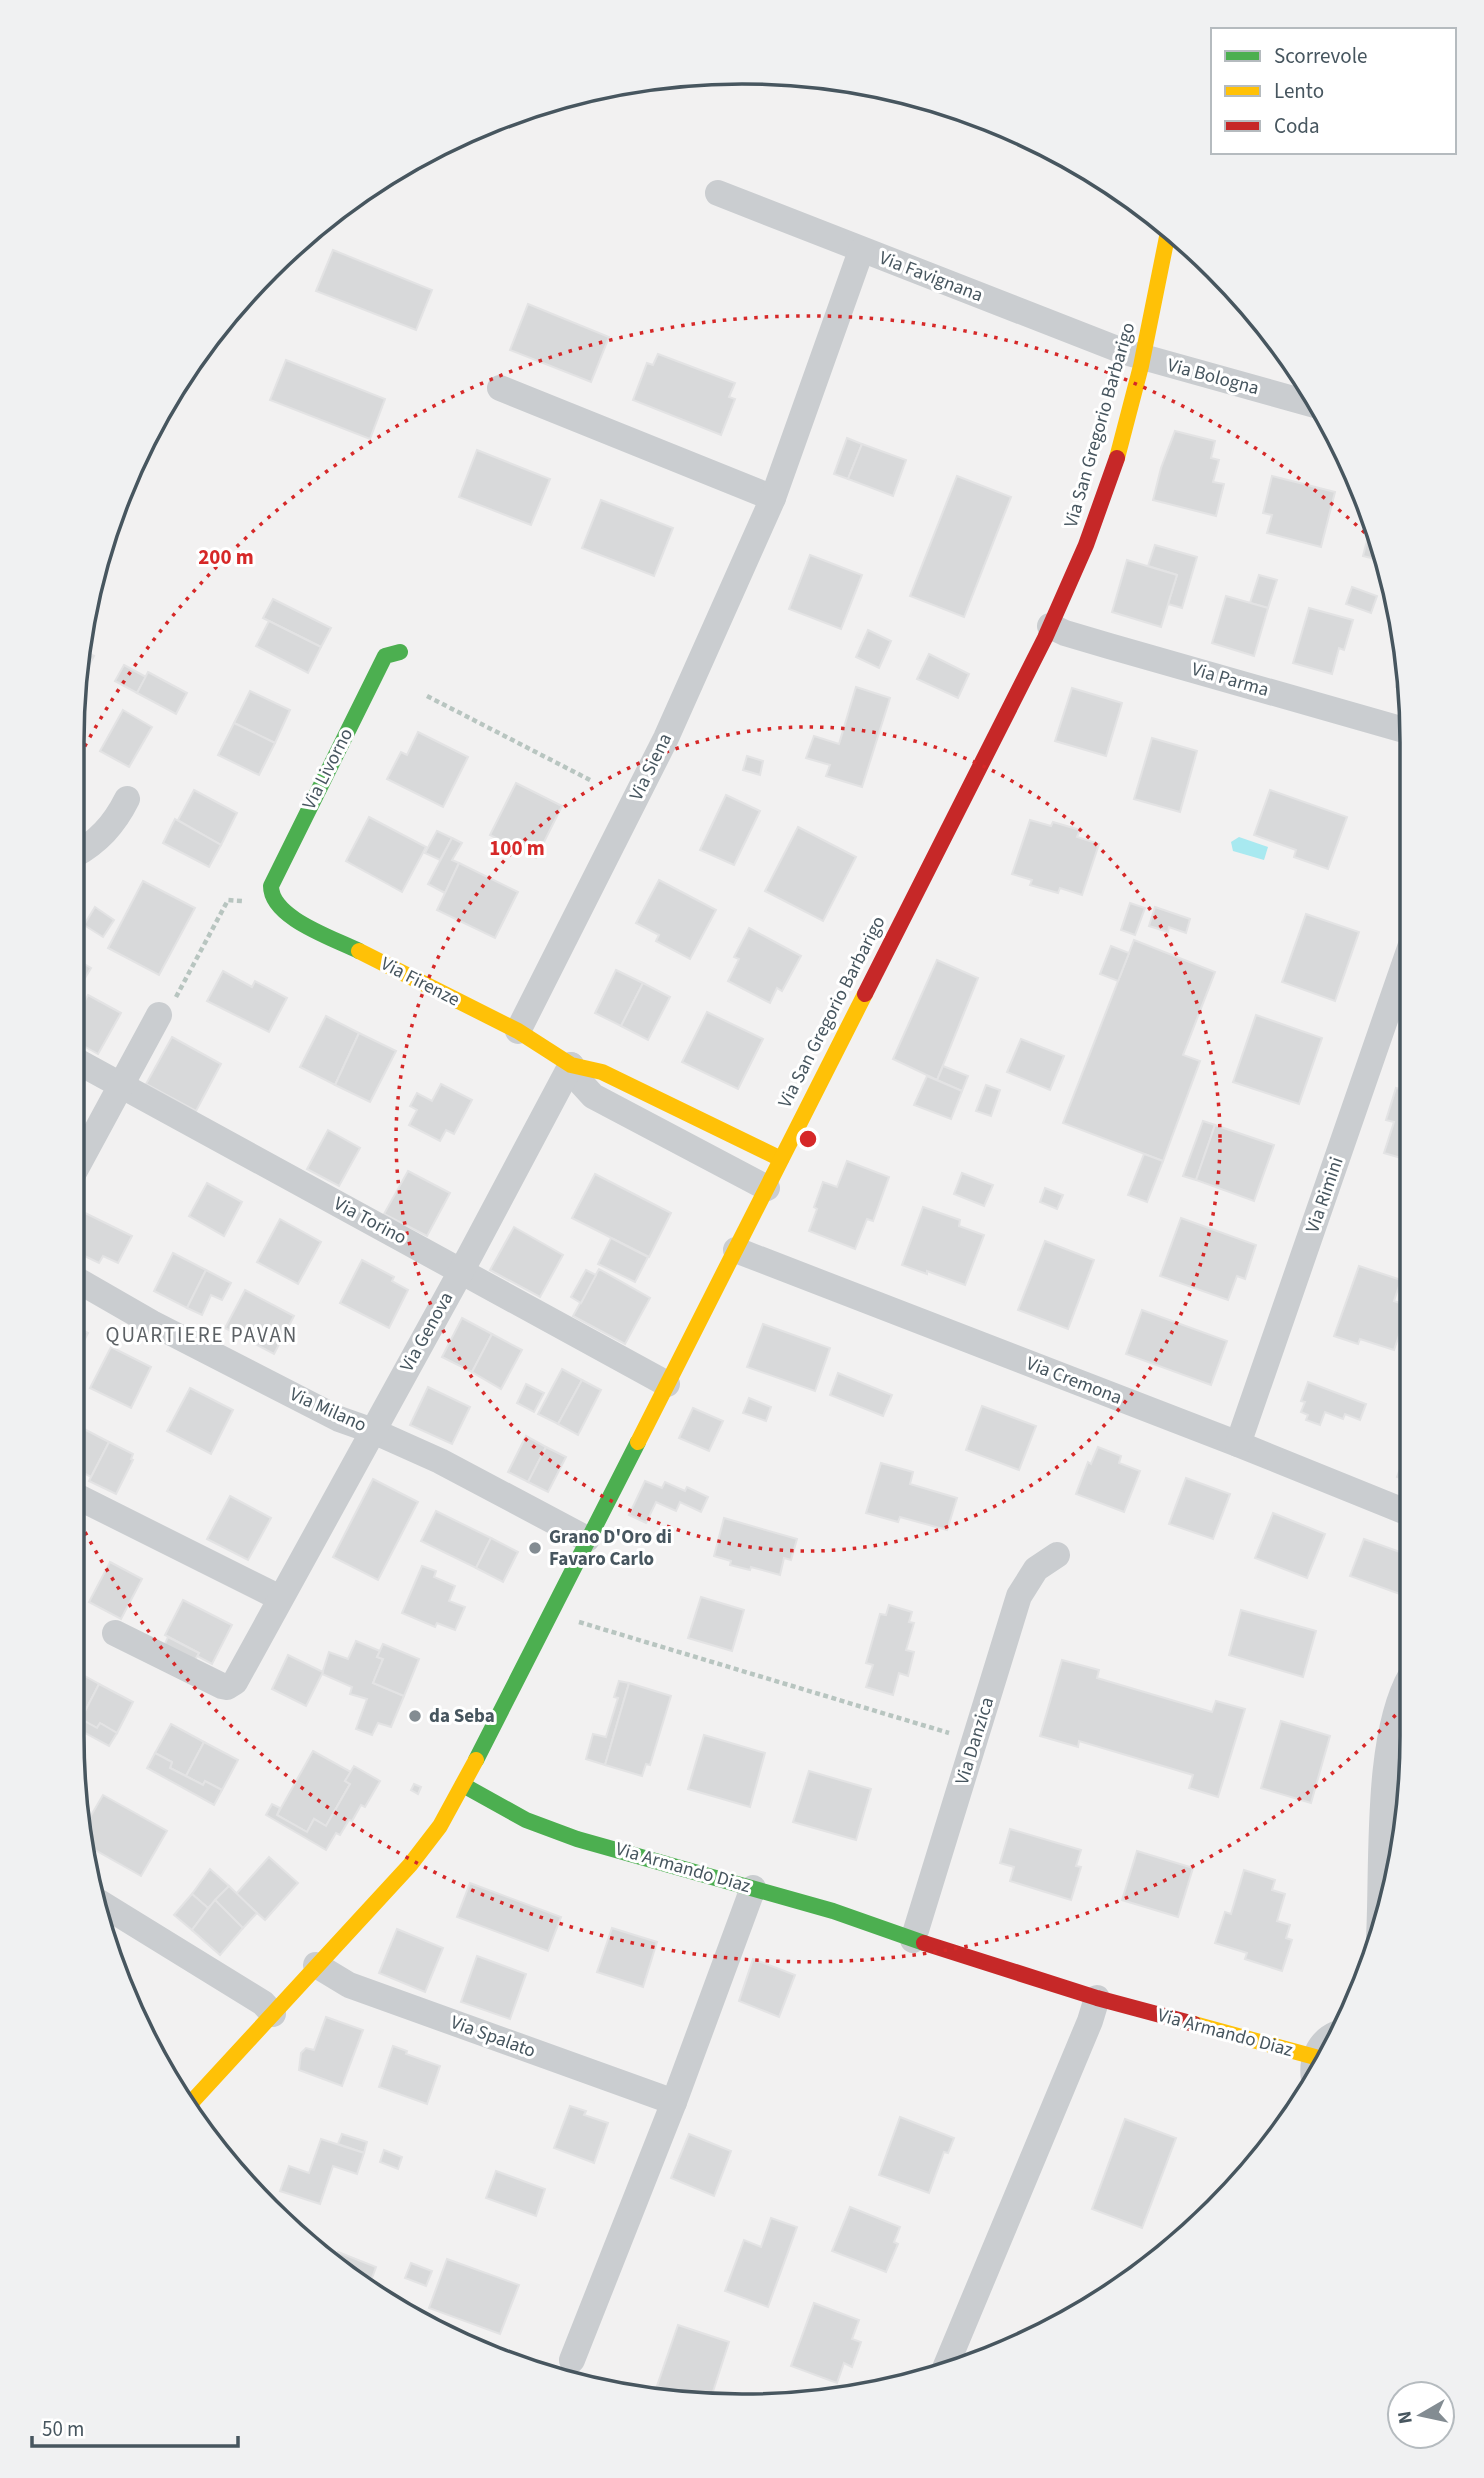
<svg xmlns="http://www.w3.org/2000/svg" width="1484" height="2478" viewBox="0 0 1484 2478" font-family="'Source Sans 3',sans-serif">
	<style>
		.water { fill: #a8e9f0 }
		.building { fill: #d8d9da; stroke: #e3e3e4; stroke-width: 2 }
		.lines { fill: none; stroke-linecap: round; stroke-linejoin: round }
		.path { stroke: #b8c5c0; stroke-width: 4.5; stroke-dasharray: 5 3.5; stroke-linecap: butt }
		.street { stroke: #cacdd0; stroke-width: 26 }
		.fast { stroke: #4caf50; stroke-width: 16 }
		.slow { stroke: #ffc107; stroke-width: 16 }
		.jam { stroke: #c62828; stroke-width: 16 }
		.ring { fill: none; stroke: #d62828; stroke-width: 3.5; stroke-dasharray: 3.5 7 }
		.poi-dot { fill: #838c92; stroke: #fff; stroke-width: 2.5 }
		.labels { text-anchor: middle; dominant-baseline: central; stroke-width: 6; stroke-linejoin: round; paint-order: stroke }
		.street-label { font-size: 19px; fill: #47565f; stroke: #fff }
		.poi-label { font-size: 19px; font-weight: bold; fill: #47565f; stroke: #fff; text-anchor: start }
		.neighbourhood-label { font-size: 21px; letter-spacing: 2px; fill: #5c6165; stroke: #fff }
		.rim { fill: none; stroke: #47565f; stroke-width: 3.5 }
		.centre { fill: #d62828; stroke: #fff; stroke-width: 3.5 }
		.ring-label { font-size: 21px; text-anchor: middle; font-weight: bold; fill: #d62828; stroke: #fff; stroke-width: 6; stroke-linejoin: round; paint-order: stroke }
	</style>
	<rect width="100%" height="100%" fill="#f2f1f1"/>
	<polygon class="water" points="1239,837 1268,847 1264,860 1233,851 1231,842"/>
	<g class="building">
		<polygon points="333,250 432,290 416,330 316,291"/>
		<polygon points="528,304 609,337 591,382 510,350"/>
		<polygon points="658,354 735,383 729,397 735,399 721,435 633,400 647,363 653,365"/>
		<polygon points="286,360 385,399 370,439 270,400"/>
		<polygon points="1175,431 1215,441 1211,458 1219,460 1213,482 1224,484 1216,516 1153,500 1161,468"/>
		<polygon points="847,438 862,444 848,479 834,474"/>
		<polygon points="862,444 906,460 893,496 848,479"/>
		<polygon points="477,450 550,479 531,525 459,497"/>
		<polygon points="957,476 1011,497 964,617 910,596"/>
		<polygon points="1272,476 1335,492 1321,547 1267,533 1272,515 1263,513"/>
		<polygon points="601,500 673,528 654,576 582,548"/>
		<polygon points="1371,525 1387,562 1363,556"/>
		<polygon points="1155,545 1197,557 1182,608 1168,604 1177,575 1148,566"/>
		<polygon points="810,555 862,575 841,629 789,609"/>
		<polygon points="1127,560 1177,575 1161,627 1112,612"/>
		<polygon points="1259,575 1277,580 1268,608 1250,603"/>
		<polygon points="1352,587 1377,596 1371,613 1346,604"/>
		<polygon points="1226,596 1268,608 1254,656 1212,643"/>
		<polygon points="273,599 331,628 321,647 263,618"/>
		<polygon points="1309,608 1353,620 1344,650 1339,648 1332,674 1293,663"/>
		<polygon points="269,621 321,647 308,673 256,646"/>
		<polygon points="868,630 891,641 879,668 856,657"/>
		<polygon points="83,650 94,656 87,669 80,665"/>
		<polygon points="929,654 969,674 958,698 917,679"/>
		<polygon points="1404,657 1410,691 1396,687"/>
		<polygon points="124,665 146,677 137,693 115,681"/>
		<polygon points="148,672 187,693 176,714 137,693"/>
		<polygon points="856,687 890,698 862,787 826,776 830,765 806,758 814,736 839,744"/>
		<polygon points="1072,688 1122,703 1106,756 1055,741"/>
		<polygon points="250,691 290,710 275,743 234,723"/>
		<polygon points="123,710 152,727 129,767 100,751"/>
		<polygon points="234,723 275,743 259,775 218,755"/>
		<polygon points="418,732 468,757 443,807 387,779 401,752 407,755"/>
		<polygon points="1152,738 1197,751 1180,812 1134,799"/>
		<polygon points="747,756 763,761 760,775 743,770"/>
		<polygon points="516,783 562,806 536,858 490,835"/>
		<polygon points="194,790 237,813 221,845 178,820"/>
		<polygon points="1270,790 1347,817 1328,869 1294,857 1296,850 1254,835"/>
		<polygon points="726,795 760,811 734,865 700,850"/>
		<polygon points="369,817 426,847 402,892 346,861"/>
		<polygon points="175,819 221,845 209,867 163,843"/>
		<polygon points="1030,820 1051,826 1053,822 1080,830 1077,837 1099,844 1082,895 1060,888 1058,893 1030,885 1032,880 1012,874"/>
		<polygon points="798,827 856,857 823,921 765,891"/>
		<polygon points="437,831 452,838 440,860 425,853"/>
		<polygon points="452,838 462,843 452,860 459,863 445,893 428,884"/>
		<polygon points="459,863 518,892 495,938 437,910"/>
		<polygon points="659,880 716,910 690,959 656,941 659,935 636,923"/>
		<polygon points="143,881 195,908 159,975 108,948"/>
		<polygon points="1130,903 1145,908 1135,935 1121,930"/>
		<polygon points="95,907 114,920 103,937 84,925"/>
		<polygon points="1155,907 1190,919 1186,933 1169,927 1168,932 1149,926"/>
		<polygon points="1306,914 1359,932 1335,1001 1282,982"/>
		<polygon points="749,928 801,956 782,991 777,988 770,1003 728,981 739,959 734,957"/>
		<polygon points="1134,940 1215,972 1183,1055 1200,1061 1163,1161 1063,1123"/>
		<polygon points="1111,946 1129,953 1118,981 1100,974"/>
		<polygon points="73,957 91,968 74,996 73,996"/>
		<polygon points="937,960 978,978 937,1080 893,1059"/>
		<polygon points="616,970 643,983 621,1026 595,1013"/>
		<polygon points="223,971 252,987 255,981 287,998 269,1032 207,1001"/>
		<polygon points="643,983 670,997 648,1040 621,1026"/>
		<polygon points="88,995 121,1013 98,1054 73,1040 73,1022"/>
		<polygon points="707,1012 763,1039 738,1089 682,1062"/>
		<polygon points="1256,1015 1322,1038 1299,1104 1233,1082"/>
		<polygon points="326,1016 359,1033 335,1085 300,1067"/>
		<polygon points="359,1033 396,1051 370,1102 335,1085"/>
		<polygon points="172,1037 221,1064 196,1111 146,1084"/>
		<polygon points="1021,1039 1064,1056 1050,1090 1007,1072"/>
		<polygon points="943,1066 968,1076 962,1091 937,1080"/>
		<polygon points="927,1076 962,1091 951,1119 914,1105"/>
		<polygon points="441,1084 472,1100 454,1134 446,1130 440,1141 409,1125 417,1110 410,1106 417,1093 432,1101"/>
		<polygon points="986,1085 1000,1090 991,1116 976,1111"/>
		<polygon points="1396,1088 1411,1092 1411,1161 1384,1153 1394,1122 1386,1120"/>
		<polygon points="1203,1121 1215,1125 1196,1180 1183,1176"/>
		<polygon points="1215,1125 1274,1145 1254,1201 1196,1180"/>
		<polygon points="328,1130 360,1148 339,1186 307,1169"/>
		<polygon points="1144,1154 1163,1161 1147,1202 1128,1195"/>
		<polygon points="847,1161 889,1177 873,1221 867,1219 855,1249 809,1231 817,1209 814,1207 823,1182 837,1187"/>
		<polygon points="408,1171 450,1193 427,1236 384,1214"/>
		<polygon points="962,1173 993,1185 984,1206 954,1194"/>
		<polygon points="595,1174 671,1213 649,1257 572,1218"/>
		<polygon points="207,1183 242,1202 224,1236 189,1216"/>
		<polygon points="1045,1188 1063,1195 1057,1209 1040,1202"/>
		<polygon points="923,1207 960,1220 959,1226 984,1235 965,1285 927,1271 927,1274 902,1265"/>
		<polygon points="79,1210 132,1236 118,1263 103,1256 99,1263 72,1250 72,1223"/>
		<polygon points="1181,1218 1256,1245 1245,1279 1237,1276 1228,1300 1160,1276"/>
		<polygon points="280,1219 321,1242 298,1284 257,1262"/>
		<polygon points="514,1227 563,1255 540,1297 490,1270"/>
		<polygon points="611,1238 648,1257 635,1282 598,1264"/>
		<polygon points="1045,1241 1094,1260 1068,1329 1018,1310"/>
		<polygon points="173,1253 206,1270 187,1308 154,1291"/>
		<polygon points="362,1260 394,1277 392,1281 408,1290 389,1328 340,1303"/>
		<polygon points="1359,1266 1401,1280 1394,1301 1409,1306 1394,1350 1360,1339 1358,1344 1334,1336"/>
		<polygon points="599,1269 650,1298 625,1344 573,1316"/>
		<polygon points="206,1270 231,1283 222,1300 211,1295 202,1315 187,1308"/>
		<polygon points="586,1270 596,1275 581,1303 571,1297"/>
		<polygon points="245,1290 294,1316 274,1354 225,1328"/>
		<polygon points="1142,1310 1227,1341 1211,1385 1126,1354"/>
		<polygon points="462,1318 492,1334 472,1372 442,1357"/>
		<polygon points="763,1324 830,1348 815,1391 747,1367"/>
		<polygon points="72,1325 88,1333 72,1364"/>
		<polygon points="492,1334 522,1350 501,1389 472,1372"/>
		<polygon points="111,1347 151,1367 131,1408 90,1388"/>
		<polygon points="562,1369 582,1380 558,1424 538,1414"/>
		<polygon points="838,1373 892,1395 883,1416 830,1395"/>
		<polygon points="582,1380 601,1390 578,1435 558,1424"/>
		<polygon points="1308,1382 1366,1404 1360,1420 1345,1414 1343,1419 1325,1412 1320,1425 1306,1420 1308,1415 1301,1412 1305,1402 1301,1401"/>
		<polygon points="526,1384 544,1393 534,1412 517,1403"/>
		<polygon points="428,1387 470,1407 452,1444 410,1425"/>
		<polygon points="190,1388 233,1410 211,1454 167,1431"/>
		<polygon points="749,1398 771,1407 766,1421 743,1413"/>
		<polygon points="982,1406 1036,1426 1019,1470 966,1450"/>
		<polygon points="693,1408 723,1421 709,1451 679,1438"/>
		<polygon points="84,1429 109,1442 91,1477 72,1467 72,1452"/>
		<polygon points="526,1436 546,1447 528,1482 508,1472"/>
		<polygon points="1411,1440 1411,1482 1397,1477"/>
		<polygon points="109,1442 133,1454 131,1459 133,1460 116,1494 89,1481"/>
		<polygon points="546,1447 566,1457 548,1492 528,1482"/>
		<polygon points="1098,1447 1121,1456 1119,1463 1140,1471 1124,1512 1076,1494 1088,1462 1091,1464"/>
		<polygon points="881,1463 913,1472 910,1484 957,1498 947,1530 900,1517 898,1522 866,1513"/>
		<polygon points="1186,1478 1230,1494 1213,1539 1169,1524"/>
		<polygon points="373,1479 418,1502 378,1580 333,1557"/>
		<polygon points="645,1481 662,1488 665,1482 685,1491 687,1487 708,1497 701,1512 680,1502 676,1511 656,1502 646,1523 629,1515"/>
		<polygon points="230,1496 271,1518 248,1560 207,1539"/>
		<polygon points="436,1511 491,1538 476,1568 421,1541"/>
		<polygon points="1273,1513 1325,1534 1307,1578 1255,1558"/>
		<polygon points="724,1518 797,1539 791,1560 784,1558 780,1575 751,1567 750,1570 730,1565 731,1561 714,1556"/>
		<polygon points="491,1538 518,1552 503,1582 476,1568"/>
		<polygon points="1364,1539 1411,1556 1411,1598 1350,1576"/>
		<polygon points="110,1562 142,1579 121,1619 89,1602"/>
		<polygon points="422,1566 436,1571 434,1577 455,1586 449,1601 465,1607 455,1630 437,1623 435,1627 402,1613"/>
		<polygon points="701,1597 744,1610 732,1651 688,1638"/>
		<polygon points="183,1600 232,1625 212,1664 197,1656 199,1653 165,1635"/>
		<polygon points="889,1605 912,1612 909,1622 914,1623 906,1650 914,1652 908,1676 899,1673 893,1695 866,1687 873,1665 866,1663 880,1614 886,1615"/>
		<polygon points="1241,1610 1316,1631 1303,1677 1229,1655"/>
		<polygon points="168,1637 199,1653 192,1665 162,1650"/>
		<polygon points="356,1641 380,1651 377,1657 383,1659 373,1683 404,1696 391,1727 378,1723 372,1735 356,1729 367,1699 350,1694 352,1687 322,1674 329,1652 348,1659"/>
		<polygon points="383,1644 419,1659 404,1696 373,1683 383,1659 377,1657"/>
		<polygon points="288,1655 323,1672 306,1706 272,1689"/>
		<polygon points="1062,1660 1099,1670 1097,1678 1212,1712 1216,1701 1245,1709 1218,1797 1189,1788 1193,1775 1079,1741 1078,1747 1040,1736"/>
		<polygon points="72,1669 99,1684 81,1719 72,1714"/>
		<polygon points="619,1681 629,1683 605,1765 586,1759 593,1734 606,1737 618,1698 614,1697"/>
		<polygon points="629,1683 671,1696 650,1765 646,1764 642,1776 605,1765"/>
		<polygon points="99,1684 133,1702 117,1733 100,1723 97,1728 81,1719"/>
		<polygon points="72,1714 97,1728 100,1723 117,1733 109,1746 72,1726"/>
		<polygon points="1281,1721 1330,1736 1311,1803 1261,1788"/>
		<polygon points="171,1724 204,1742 186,1776 170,1768 172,1762 155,1753"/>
		<polygon points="704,1735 765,1753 750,1807 688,1789"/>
		<polygon points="204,1742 238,1760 222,1790 205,1781 203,1785 186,1776"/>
		<polygon points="313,1751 351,1772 345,1781 350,1784 326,1826 314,1819 307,1832 277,1815"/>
		<polygon points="155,1753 172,1762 170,1768 203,1785 205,1781 222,1790 214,1805 147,1768"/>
		<polygon points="354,1766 380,1781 365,1807 361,1805 352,1821 349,1820 340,1835 336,1833 326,1850 266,1815 272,1804 280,1808 277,1815 307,1832 314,1819 326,1826 350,1784 345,1781"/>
		<polygon points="809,1771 871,1789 856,1840 793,1822"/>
		<polygon points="414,1784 421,1787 418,1794 411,1790"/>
		<polygon points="103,1795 167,1831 141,1876 90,1847 86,1824"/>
		<polygon points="1010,1829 1081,1850 1076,1866 1081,1867 1071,1900 1010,1881 1014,1867 1000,1863"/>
		<polygon points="1137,1851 1193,1868 1178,1917 1122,1900"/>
		<polygon points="269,1857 298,1883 265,1920 236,1894"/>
		<polygon points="210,1869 229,1886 208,1908 192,1894"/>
		<polygon points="1244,1870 1275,1880 1272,1890 1285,1894 1277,1921 1290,1925 1286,1938 1292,1940 1282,1971 1245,1959 1247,1953 1215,1943 1225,1912 1231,1914"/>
		<polygon points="470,1883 561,1917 548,1951 457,1917"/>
		<polygon points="229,1886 257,1913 243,1928 215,1900"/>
		<polygon points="192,1894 208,1908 192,1930 174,1915"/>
		<polygon points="215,1900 243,1928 220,1955 192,1930"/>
		<polygon points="612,1928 657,1942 643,1987 597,1972"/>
		<polygon points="397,1929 443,1948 425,1992 379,1973"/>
		<polygon points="477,1956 526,1974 510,2019 461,2002"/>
		<polygon points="753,1959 795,1975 779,2017 739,2001"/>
		<polygon points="326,2017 363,2030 342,2086 299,2070 301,2053 306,2048 314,2050"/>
		<polygon points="393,2046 407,2051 406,2054 440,2066 427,2104 379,2087"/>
		<polygon points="570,2106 586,2111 584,2115 608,2123 594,2163 554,2148"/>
		<polygon points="900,2117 954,2138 948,2153 944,2152 929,2193 879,2175"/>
		<polygon points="1125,2119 1176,2138 1142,2228 1092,2209"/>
		<polygon points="342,2134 367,2142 364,2153 338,2144"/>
		<polygon points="689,2134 731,2151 714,2196 671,2178"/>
		<polygon points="321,2139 364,2153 357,2174 333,2166 320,2204 280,2191 289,2166 309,2173"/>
		<polygon points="384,2150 402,2157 398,2169 380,2162"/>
		<polygon points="496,2171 545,2189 536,2216 486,2198"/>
		<polygon points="850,2207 900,2227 894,2242 898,2244 886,2272 832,2251"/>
		<polygon points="771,2218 797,2227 768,2307 725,2291 744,2240 761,2247"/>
		<polygon points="338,2252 376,2267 369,2286 334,2268 322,2256 323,2253 336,2258"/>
		<polygon points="447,2259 519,2285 500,2334 429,2308"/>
		<polygon points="411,2263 432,2271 426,2286 405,2278"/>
		<polygon points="814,2303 859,2320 852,2339 861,2342 852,2367 844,2363 837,2383 791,2366"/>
		<polygon points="678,2325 729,2342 710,2401 672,2395 673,2392 657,2386"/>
	</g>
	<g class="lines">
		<g class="path">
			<polyline points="427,696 590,780"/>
			<polyline points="176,997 228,900 242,901"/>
			<polyline points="579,1622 949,1733"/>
		</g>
		<g class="street">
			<polyline points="718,193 1125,352 1322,407"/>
			<polyline points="500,388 773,498"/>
			<polyline points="1050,626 1065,633 1109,646 1411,732"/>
			<path d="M 73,856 C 98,842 114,825 127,799"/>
			<polyline points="518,1031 666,738 773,498 861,251"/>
			<polyline points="73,1059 667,1384"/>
			<polyline points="571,1065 582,1084 593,1096 767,1188"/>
			<polyline points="73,1174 159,1015"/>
			<polyline points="736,1250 1238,1444 1411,1514"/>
			<polyline points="72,1277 152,1323 339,1419 373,1431 440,1461 587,1539"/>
			<polyline points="1238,1444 1411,945"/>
			<polyline points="72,1494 280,1598"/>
			<polyline points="115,1633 222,1686 227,1687 235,1682 470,1255 571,1065"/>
			<polyline points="99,1902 263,2003 273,2014"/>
			<path d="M 1379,1938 C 1383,1865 1375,1738 1411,1675"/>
			<polyline points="913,1940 1019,1596 1036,1569 1057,1555"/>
			<polyline points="316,1965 349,1985 674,2102"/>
			<path d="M 1314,2079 C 1311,2061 1318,2042 1336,2034"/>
			<polyline points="572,2360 674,2102 753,1888"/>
			<polyline points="943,2373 1090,2021 1097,1998"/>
		</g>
		<g class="fast">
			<path d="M 359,951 C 333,938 271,918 271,886 L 385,656 L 400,652"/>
			<polyline points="476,1760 638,1442"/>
			<polyline points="463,1785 526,1820 577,1839 833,1911 924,1943"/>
		</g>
		<g class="slow">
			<polyline points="1117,458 1141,366 1168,232"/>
			<polyline points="359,951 518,1031 571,1065 602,1072 781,1159"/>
			<polyline points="638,1442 865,994"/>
			<polyline points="1194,2024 1315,2057"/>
			<polyline points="189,2105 410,1865 440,1826 476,1760"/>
		</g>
		<g class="jam">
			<polyline points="865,994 1045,638 1086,545 1117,458"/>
			<polyline points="924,1943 1097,1998 1194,2024"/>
		</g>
	</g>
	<g class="ring">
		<circle cx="808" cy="1139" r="412"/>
		<path d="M1410 1700A823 823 0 0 1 75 1513M75 765A823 823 0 0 1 1380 547"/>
	</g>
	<g class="poi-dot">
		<circle cx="535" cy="1548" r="7"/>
		<circle cx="415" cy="1716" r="7"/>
	</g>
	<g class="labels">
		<g class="street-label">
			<text transform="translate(931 277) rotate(21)">Via Favignana</text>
			<text transform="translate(1213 377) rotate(15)">Via Bologna</text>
			<text transform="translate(1100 425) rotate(-74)">Via San Gregorio Barbarigo</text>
			<text transform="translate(1230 680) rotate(16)">Via Parma</text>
			<text transform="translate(651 767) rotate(-64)">Via Siena</text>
			<text transform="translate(328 769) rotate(-63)">Via Livorno</text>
			<text transform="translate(420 982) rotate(27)">Via Firenze</text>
			<text transform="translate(832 1012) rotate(-63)">Via San Gregorio Barbarigo</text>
			<text transform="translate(1325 1195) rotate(-71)">Via Rimini</text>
			<text transform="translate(370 1221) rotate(28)">Via Torino</text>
			<text transform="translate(427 1332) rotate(-61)">Via Genova</text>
			<text transform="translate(1074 1381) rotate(21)">Via Cremona</text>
			<text transform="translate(328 1410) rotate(24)">Via Milano</text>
			<text transform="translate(975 1741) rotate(-73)">Via Danzica</text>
			<text transform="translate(683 1868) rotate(16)">Via Armando Diaz</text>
			<text transform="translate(1225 2033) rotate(15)">Via Armando Diaz</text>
			<text transform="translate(493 2037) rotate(20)">Via Spalato</text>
		</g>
		<g class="poi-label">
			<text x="549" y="1537">Grano D'Oro di<tspan x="549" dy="22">Favaro Carlo</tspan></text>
			<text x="429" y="1716">da Seba</text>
		</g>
		<g class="neighbourhood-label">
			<text x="202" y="1335">QUARTIERE PAVAN</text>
		</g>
	</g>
	<path d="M0 0H1484V2478H0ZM742 84H742A658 658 0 0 1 1400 742V1736A658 658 0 0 1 742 2394H742A658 658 0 0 1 84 1736V742A658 658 0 0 1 742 84Z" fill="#f0f1f2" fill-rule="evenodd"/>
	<path class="rim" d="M742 84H742A658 658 0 0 1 1400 742V1736A658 658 0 0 1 742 2394H742A658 658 0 0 1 84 1736V742A658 658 0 0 1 742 84Z"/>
	<circle cx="808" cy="1139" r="10" class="centre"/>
	<g class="ring-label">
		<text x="226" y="564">200 m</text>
		<text x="517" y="855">100 m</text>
	</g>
	<rect x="1211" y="28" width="245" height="126" fill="#ffffff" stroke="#b5bbbf" stroke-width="2"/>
	<rect x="1225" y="51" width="35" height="10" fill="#4caf50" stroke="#b5bbbf" stroke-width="2"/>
	<text x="1274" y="63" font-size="21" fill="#47565f">Scorrevole</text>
	<rect x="1225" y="86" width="35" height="10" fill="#ffc107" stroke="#b5bbbf" stroke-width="2"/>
	<text x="1274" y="98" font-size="21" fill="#47565f">Lento</text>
	<rect x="1225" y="121" width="35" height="10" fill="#c62828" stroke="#b5bbbf" stroke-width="2"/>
	<text x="1274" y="133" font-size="21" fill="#47565f">Coda</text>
	<g transform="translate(1421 2415) rotate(261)"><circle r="33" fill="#ffffff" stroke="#b5bbbf" stroke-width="2"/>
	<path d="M0-5L12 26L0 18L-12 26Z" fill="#838c92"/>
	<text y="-10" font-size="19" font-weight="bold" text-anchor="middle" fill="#47565f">N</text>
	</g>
	<path d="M32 2436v10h206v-10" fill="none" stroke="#47565f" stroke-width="3.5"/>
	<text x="42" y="2436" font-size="21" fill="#47565f" stroke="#ffffff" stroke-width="5" paint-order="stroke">50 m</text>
</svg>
